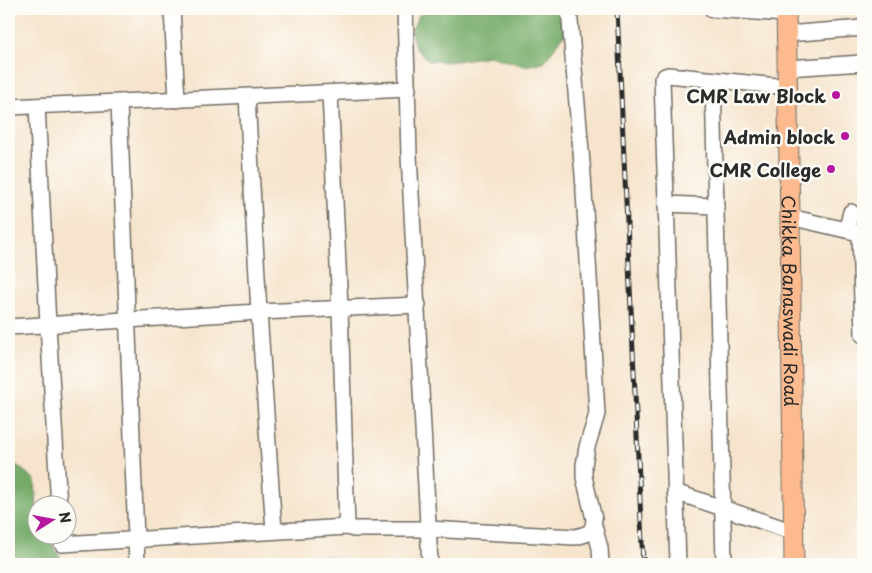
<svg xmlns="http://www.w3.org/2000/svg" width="872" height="573" viewBox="0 0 872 573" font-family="'Playpen Sans',sans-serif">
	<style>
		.forest { fill: #74aa68; stroke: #506a4a }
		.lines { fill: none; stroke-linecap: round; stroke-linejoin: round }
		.minor-casing { stroke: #726c63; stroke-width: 18 }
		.major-casing { stroke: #726c63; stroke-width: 21 }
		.minor { stroke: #fff; stroke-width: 15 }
		.major { stroke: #fcba8e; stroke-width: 19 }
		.rail-casing { stroke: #2b2b2b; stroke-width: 5 }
		.rail { stroke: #fdfcf7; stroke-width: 3; stroke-dasharray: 9; stroke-linecap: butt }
		.poi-dot { fill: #b5179e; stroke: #fdfcf7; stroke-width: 2 }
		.labels { text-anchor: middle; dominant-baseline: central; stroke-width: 5; stroke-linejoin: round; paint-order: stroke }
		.poi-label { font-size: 18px; font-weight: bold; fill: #2b2b2b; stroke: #fdfcf7; text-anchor: end }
		.street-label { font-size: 18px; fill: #2b2b2b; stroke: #fdfcf7 }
	</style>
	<rect width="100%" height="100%" fill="#fdfcf7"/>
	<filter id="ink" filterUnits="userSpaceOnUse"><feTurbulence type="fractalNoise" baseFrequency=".02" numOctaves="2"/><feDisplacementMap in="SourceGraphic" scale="10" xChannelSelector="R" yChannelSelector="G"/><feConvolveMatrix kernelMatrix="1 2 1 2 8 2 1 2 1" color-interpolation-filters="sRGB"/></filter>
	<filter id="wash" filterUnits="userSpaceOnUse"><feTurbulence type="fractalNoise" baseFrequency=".0096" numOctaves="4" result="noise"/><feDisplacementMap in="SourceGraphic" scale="20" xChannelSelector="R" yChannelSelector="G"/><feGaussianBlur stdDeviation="1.12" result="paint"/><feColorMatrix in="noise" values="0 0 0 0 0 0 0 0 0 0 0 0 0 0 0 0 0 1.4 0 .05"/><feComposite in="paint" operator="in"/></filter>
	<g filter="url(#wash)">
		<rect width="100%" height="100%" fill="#f6e4cc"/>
		<g class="forest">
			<polygon points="435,9 563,9 566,32 544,62 525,66 489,56 449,62 429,61 415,48 411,31 419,15"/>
			<polygon points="9,459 35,480 37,511 38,536 46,536 65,564 9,564"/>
			<polygon points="309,556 329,557 348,562 350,564 279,564 288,558"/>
		</g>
	</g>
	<g filter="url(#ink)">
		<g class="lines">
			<defs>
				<g id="minor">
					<polyline points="172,9 177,100"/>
					<polyline points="405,9 409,155 430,564"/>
					<polyline points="712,9 786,14"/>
					<polyline points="786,34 863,28"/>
					<polyline points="787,68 863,63"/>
					<polyline points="713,80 724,564"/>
					<polyline points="330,93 340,308 347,527"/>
					<polyline points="247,97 259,312 274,531"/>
					<polyline points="119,103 137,564"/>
					<polyline points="37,106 48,325 59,506"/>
					<polyline points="9,107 408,89"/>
					<polyline points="666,204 716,206"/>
					<polyline points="790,217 863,234"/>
					<polyline points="848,230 848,224 851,212"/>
					<polyline points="860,233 863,335"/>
					<polyline points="9,327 259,312 418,305"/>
					<polyline points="675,492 794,532"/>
					<polyline points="594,526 600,548 601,564"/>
					<path d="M 61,536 L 62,544 L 347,527 L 353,529 L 429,529 L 575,537 C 587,534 593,534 594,519 L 584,477 L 584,465 L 587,447 L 597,414 L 583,175 L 569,9"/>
					<polyline points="678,564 662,79 665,76 668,75 787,87"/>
				</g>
				<g id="major">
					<path id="s1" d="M 786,9 L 790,217 L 794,564"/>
				</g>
			</defs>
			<use href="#minor" class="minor-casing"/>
			<use href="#major" class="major-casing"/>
			<use href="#minor" class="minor"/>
			<use href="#major" class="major"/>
			<defs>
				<polyline id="rail" points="617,9 643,564"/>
			</defs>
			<use href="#rail" class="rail-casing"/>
			<use href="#rail" class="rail"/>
		</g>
	</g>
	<g class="poi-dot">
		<circle cx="836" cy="95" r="5"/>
		<circle cx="845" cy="136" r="5"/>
		<circle cx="831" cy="169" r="5"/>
	</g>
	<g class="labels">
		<g class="poi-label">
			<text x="826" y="95">CMR Law Block</text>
			<text x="835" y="136">Admin block</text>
			<text x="821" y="169">CMR College</text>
		</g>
		<g class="street-label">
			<text stroke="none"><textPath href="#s1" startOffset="292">Chikka Banaswadi Road</textPath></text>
		</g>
	</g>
	<rect width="872" height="573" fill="none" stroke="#fdfcf7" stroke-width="30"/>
	<g transform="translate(52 520) rotate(79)"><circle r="24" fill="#fdfcf7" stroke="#a9a8a5"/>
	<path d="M0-4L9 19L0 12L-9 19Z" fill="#b5179e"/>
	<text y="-8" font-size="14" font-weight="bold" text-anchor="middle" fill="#2b2b2b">N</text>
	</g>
</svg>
